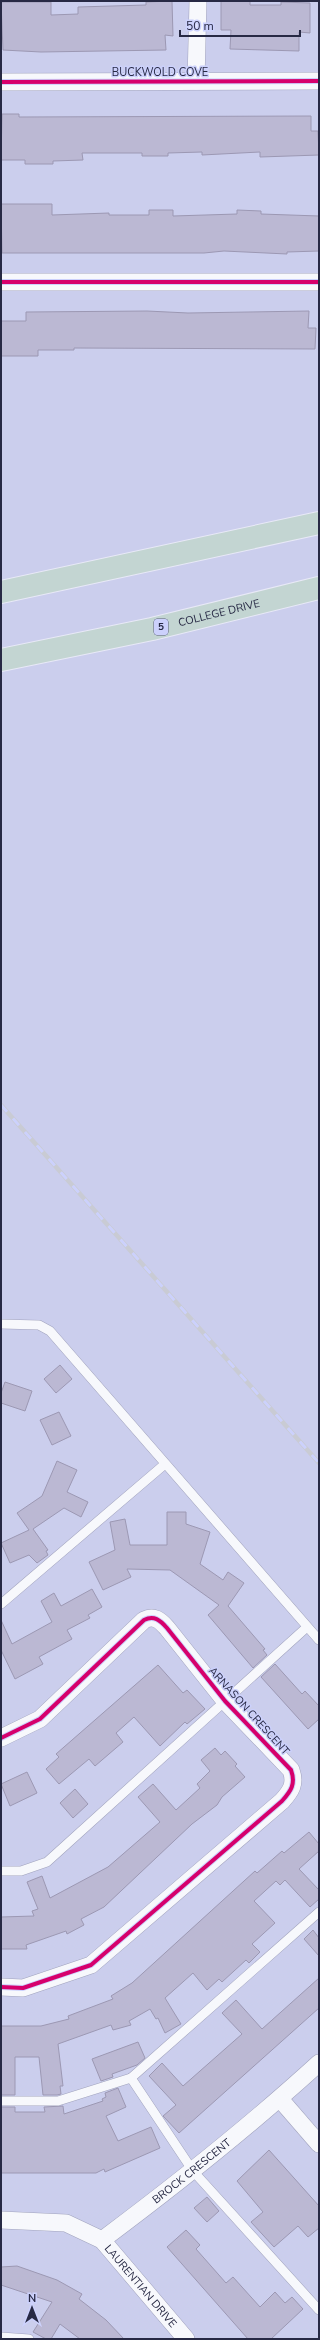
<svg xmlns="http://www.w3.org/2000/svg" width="320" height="2340" viewBox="0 0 320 2340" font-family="'Nunito Sans',sans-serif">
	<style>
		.building { fill: #bbb8d3; stroke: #9c98b3 }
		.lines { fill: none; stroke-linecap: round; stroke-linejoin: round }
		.service-casing { stroke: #a1a3bd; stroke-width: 10 }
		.minor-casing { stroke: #a1a3bd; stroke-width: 18 }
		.motorway-casing { stroke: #e8e9f7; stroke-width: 24 }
		.service { stroke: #f7f8fc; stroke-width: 9 }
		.minor { stroke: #f7f8fc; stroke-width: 17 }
		.motorway { stroke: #c3d5d2; stroke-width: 22 }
		.rail-casing { stroke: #c9cbd4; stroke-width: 4.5 }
		.rail { stroke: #ccd1fc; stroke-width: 3; stroke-dasharray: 9; stroke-linecap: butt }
		.cycleway-casing { stroke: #ccd1fc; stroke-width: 6 }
		.cycleway { stroke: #d6006c; stroke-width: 4 }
		.labels { text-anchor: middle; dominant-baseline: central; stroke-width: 3; stroke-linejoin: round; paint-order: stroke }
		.shield { fill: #ccd1fc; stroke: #585b7b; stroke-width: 1 }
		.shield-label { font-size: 10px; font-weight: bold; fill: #272944 }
		.street-label { font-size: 11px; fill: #272944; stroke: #ccd1fc }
	</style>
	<rect width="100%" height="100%" fill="#cbceed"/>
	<g class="building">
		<polygon points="172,1 173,36 165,35 166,50 41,52 3,50 1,2 51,2 51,15 78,14 78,7 146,5 146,2"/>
		<polygon points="221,1 250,1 250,5 281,5 281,2 310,3 310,33 299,32 299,51 230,49 231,30 221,30"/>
		<polygon points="2,114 19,114 19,117 311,116 311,131 318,131 319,155 260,157 260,152 202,155 202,152 168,153 168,156 142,156 142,153 82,153 83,160 53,161 53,164 25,164 25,160 1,160"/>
		<polygon points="1,204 52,204 52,215 109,213 109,215 149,215 149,210 173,210 173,216 237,214 237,210 261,211 261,214 319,216 319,251 287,252 287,254 224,251 204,253 2,253"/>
		<polygon points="147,311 188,313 309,311 308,328 316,328 315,349 74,348 74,350 38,350 38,356 1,356 1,321 26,321 26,312"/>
		<polygon points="60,1365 72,1379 56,1393 44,1379"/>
		<polygon points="5,1382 32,1391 25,1411 1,1403 1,1393"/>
		<polygon points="59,1412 71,1436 52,1445 40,1420"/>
		<polygon points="57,1461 77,1470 67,1492 88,1502 81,1517 64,1508 33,1529 48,1550 46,1551 48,1555 37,1563 29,1555 10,1563 1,1543 29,1530 17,1513 42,1496"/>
		<polygon points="167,1512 186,1512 186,1524 210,1532 200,1564 223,1580 228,1572 244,1583 228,1606 265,1649 263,1650 267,1655 253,1668 208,1615 219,1605 170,1570 127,1569 131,1577 103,1590 89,1562 115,1550 110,1522 125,1519 130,1545 167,1545"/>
		<polygon points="92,1589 102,1607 88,1615 90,1618 67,1630 72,1639 39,1657 43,1664 15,1679 1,1650 1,1620 12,1644 52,1622 41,1601 54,1593 61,1606"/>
		<polygon points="275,1664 302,1694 305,1691 319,1706 319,1719 308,1729 261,1677"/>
		<polygon points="158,1665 183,1693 187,1690 205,1709 187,1724 185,1722 160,1746 134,1717 116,1733 123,1742 95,1766 89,1759 59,1784 46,1769 59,1757 56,1754"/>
		<polygon points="215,1748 221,1755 225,1751 237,1764 235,1766 245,1777 222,1797 217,1805 192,1824 104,1907 81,1919 84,1925 67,1934 66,1931 26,1945 27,1949 1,1949 1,1917 34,1916 32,1911 38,1909 27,1882 42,1876 50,1898 108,1867 160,1822 138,1797 153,1784 176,1810 200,1788 197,1784 210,1771 201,1760"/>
		<polygon points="27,1772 37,1793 10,1806 1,1784"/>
		<polygon points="75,1789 88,1804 73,1818 60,1803"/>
		<polygon points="309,1832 319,1844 319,1851 299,1869 319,1890 319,1899 310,1907 285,1880 280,1885 276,1881 254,1901 275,1923 252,1944 260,1952 249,1963 246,1960 222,1982 219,1979 207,1990 193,1973 165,1998 181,2024 165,2033 158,2018 156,2019 150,2009 129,2021 131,2025 113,2030 111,2025 58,2044 63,2086 60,2086 61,2094 57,2095 43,2095 39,2057 15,2057 15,2095 1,2095 1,2026 41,2026 69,2019 68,2016 113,1999 111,1996 132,1983 255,1871 257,1873 282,1851 284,1853"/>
		<polygon points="313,1930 319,1938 319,1956 304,1939"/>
		<polygon points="319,1978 319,2008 179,2133 163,2116 176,2105 149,2076 162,2063 183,2086 242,2034 222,2013 236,2000 262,2029"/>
		<polygon points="138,2042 145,2058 137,2065 112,2074 113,2077 101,2081 92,2059"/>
		<polygon points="118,2088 126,2107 106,2116 118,2141 151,2127 160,2148 105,2172 104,2169 96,2173 1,2173 1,2107 15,2107 15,2112 45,2112 44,2107 63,2106 64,2114 103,2101 102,2099 106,2097 105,2093"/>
		<polygon points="269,2150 319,2206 319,2228 308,2237 298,2226 274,2247 251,2222 263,2212 237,2181"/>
		<polygon points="207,2197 219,2211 207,2222 194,2208"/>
		<polygon points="186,2230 200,2245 196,2249 226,2283 233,2277 260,2307 275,2292 285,2303 292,2297 303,2309 271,2339 248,2339 167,2247"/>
		<polygon points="17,2266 57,2280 82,2294 79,2299 106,2320 124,2339 80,2339 60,2324 51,2339 46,2339 33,2332 52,2302 1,2285 1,2267"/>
	</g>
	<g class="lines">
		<defs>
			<g id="service">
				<polyline points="1,1324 39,1325 50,1331 319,1640"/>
				<polyline points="1,1604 165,1464"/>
				<polyline points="1,1871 21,1871 47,1862 307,1627"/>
				<polyline points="131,2078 193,2171 319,2310"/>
				<polyline points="1,2101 58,2101 131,2078 319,1912"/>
				<polyline points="1,2337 29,2339"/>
			</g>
			<g id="minor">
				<polyline points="196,81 198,1"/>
				<polyline points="1,82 319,81"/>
				<polyline points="1,282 319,282"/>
				<path d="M 1,1738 L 40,1719 L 144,1620 C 154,1615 160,1620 167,1628 L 225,1701 L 291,1770 C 296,1784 291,1791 282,1801 L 91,1965 L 23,1988 L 1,1987"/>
				<polyline points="280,2099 319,2144"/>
				<path id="s1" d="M 1,2220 L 66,2223 L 102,2240 L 186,2339"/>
				<path id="s2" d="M 102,2240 C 177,2184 250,2126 319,2063"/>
			</g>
			<g id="motorway">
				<polyline points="1,592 319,523"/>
				<path id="s3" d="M 1,660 L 152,629 L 319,588"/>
			</g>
		</defs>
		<use href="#service" class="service-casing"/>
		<use href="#minor" class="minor-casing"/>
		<use href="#motorway" class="motorway-casing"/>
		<use href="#service" class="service"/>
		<use href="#minor" class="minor"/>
		<use href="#motorway" class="motorway"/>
		<defs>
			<polyline id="rail" points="1,1105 319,1463"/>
		</defs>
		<use href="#rail" class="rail-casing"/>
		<use href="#rail" class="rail"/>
		<defs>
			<g id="cycleway">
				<polyline points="1,82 319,81"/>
				<polyline points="1,282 319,282"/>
				<path d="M 1,1738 L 40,1719 L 144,1620 C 154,1615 160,1620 167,1628 L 225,1701 L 291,1770 C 296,1784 291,1791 282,1801 L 91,1965 L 23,1988 L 1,1987"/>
			</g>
		</defs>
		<use href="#cycleway" class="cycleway-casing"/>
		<use href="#cycleway" class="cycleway"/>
	</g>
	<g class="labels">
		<rect class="shield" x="154" y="619" width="14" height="16" rx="3"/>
		<g class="shield-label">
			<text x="161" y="627">5</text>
		</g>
		<g class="street-label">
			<text x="160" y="72">BUCKWOLD COVE</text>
			<text stroke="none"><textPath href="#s3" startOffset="223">COLLEGE DRIVE</textPath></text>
			<text transform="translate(249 1711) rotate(48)">ARNASON CRESCENT</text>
			<text stroke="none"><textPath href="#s2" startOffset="113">BROCK CRESCENT</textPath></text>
			<text stroke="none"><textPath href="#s1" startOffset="165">LAURENTIAN DRIVE</textPath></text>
		</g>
	</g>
	<rect width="320" height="2340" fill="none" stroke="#272944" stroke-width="4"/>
	<g transform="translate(32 2308)" stroke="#ccd1fc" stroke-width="3" paint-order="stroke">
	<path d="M0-3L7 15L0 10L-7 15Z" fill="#272944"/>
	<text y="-6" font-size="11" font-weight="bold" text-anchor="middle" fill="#272944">N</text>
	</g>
	<path d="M180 30v6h120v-6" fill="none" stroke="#272944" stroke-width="2"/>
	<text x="186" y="30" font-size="12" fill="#272944" stroke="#ccd1fc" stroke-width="3" paint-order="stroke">50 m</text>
</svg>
